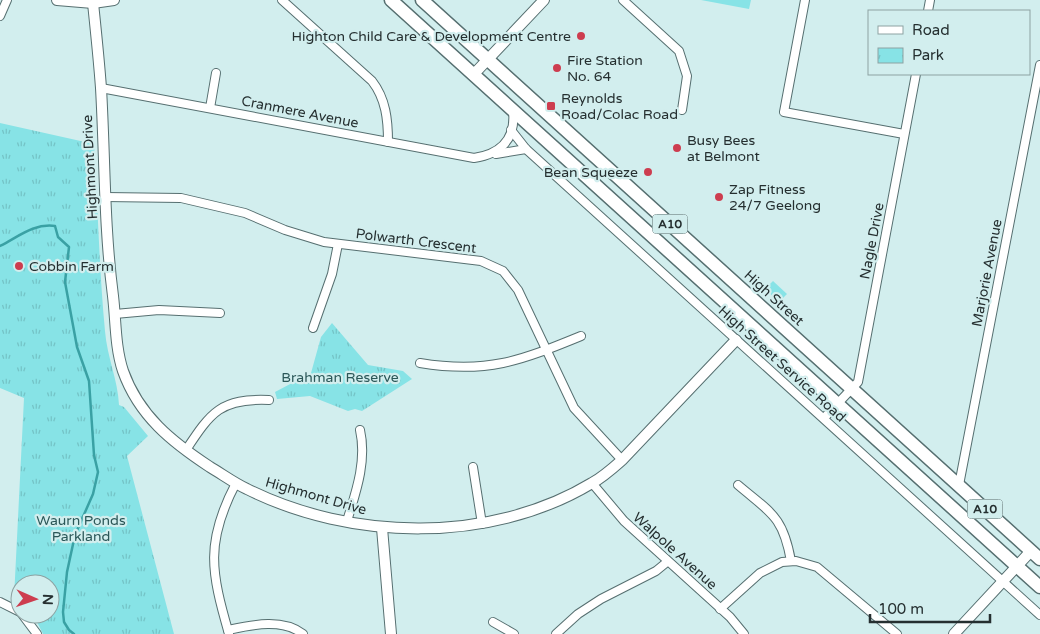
<svg xmlns="http://www.w3.org/2000/svg" width="1040" height="634" viewBox="0 0 1040 634" font-family="'Varela Round',sans-serif">
	<style>
		.green { fill: #87e3e6 }
		.park { fill: url(#park-tufts) }
		.lines { fill: none; stroke-linecap: round; stroke-linejoin: round }
		.stream { stroke: #3aa1a4; stroke-width: 2.5 }
		.minor-casing { stroke: #566f70; stroke-width: 10 }
		.tertiary-casing { stroke: #566f70; stroke-width: 12 }
		.trunk-casing { stroke: #566f70; stroke-width: 15 }
		.minor { stroke: #fff; stroke-width: 8 }
		.tertiary { stroke: #fff; stroke-width: 10 }
		.trunk { stroke: #fff; stroke-width: 12 }
		.poi-dot { fill: #cd3d4f; stroke: #d2eeee; stroke-width: 2 }
		.labels { text-anchor: middle; dominant-baseline: central; stroke-width: 4.5; stroke-linejoin: round; paint-order: stroke }
		.shield { fill: #d2eeee; stroke: #596869; stroke-width: 1 }
		.shield-label { font-size: 12px; font-weight: bold; fill: #252f30 }
		.poi-label { font-size: 14px; fill: #252f30; stroke: #d2eeee; text-anchor: start }
		.street-label { font-size: 14px; fill: #252f30; stroke: #d2eeee }
		.park-label { font-size: 14px; fill: #2b5758; stroke: #d2eeee }
	</style>
	<defs>
		<pattern id="park-tufts" width="24" height="20" patternUnits="userSpaceOnUse" patternTransform="scale(1.25)"><rect width="24" height="20" fill="#87e3e6"/><path d="M3 7l-1-3M5 7V3M7 7l1-3M15 17l-1-3M17 17v-4M19 17l1-3" fill="none" stroke="#74c3c6"/></pattern>
	</defs>
	<rect width="100%" height="100%" fill="#d2eeee"/>
	<g class="green">
		<polygon points="701,0 751,0 749,9"/>
		<polygon points="773,281 787,294 779,302 765,289"/>
	</g>
	<g class="park">
		<path d="M 0,123 L 94,144 C 98,206 99,269 105,331 C 107,357 118,380 119,405 L 124,407 L 148,436 L 127,456 L 174,634 L 43,634 L 33,614 L 50,614 L 50,584 L 20,584 L 20,602 L 14,598 L 24,398 L 0,388 Z"/>
		<polygon points="332,323 368,365 403,371 412,379 362,411 355,409 348,411 310,396 277,399 275,392 311,373 321,337"/>
	</g>
	<g class="lines">
		<path class="stream" d="M 0,246 C 18,237 34,223 55,226 L 58,237 L 69,247 L 65,282 L 77,347 L 89,381 L 94,455 L 98,472 L 93,494 L 75,535 L 67,572 L 63,612 L 64,622 L 69,630 L 74,634"/>
		<defs>
			<g id="minor">
				<path d="M 282,0 L 372,81 C 386,99 388,120 388,142"/>
				<polyline points="623,0 679,51 687,76 682,110"/>
				<polyline points="805,0 784,112 904,134"/>
				<polyline points="928,11 930,0"/>
				<polyline points="0,16 7,0"/>
				<path d="M 101,88 L 474,158 C 501,154 516,139 513,111"/>
				<polyline points="210,108 216,73"/>
				<polyline points="511,130 526,149 1040,615"/>
				<polyline points="496,154 526,149"/>
				<polyline points="105,197 181,198 245,213 285,230 324,242 481,261 503,271 518,290 574,408 622,460"/>
				<polyline points="115,314 159,310 220,313"/>
				<polyline points="313,328 332,274 338,244"/>
				<path d="M 420,363 C 487,374 520,361 581,336"/>
				<polyline points="824,418 858,382 916,74"/>
				<path d="M 186,450 C 211,412 221,398 269,400"/>
				<polyline points="473,467 482,524"/>
				<polyline points="592,483 624,521 730,617 744,634"/>
				<path d="M 738,485 C 771,513 783,516 791,561"/>
				<polyline points="959,485 1040,65"/>
				<path d="M 347,521 C 356,492 367,461 360,430"/>
				<polyline points="0,602 20,612"/>
				<polyline points="720,609 760,573 782,562 796,561 817,567 897,634"/>
				<polyline points="22,614 37,634"/>
				<polyline points="493,622 514,634"/>
				<path d="M 228,630 C 252,625 282,618 303,634"/>
				<path d="M 229,634 C 211,572 205,542 236,483"/>
				<polyline points="556,634 578,614 601,599 656,571 667,562"/>
			</g>
			<g id="tertiary">
				<polyline points="57,0 93,3 114,0"/>
				<path d="M 93,3 C 96,32 99,60 101,88 C 105,158 104,227 113,296 C 116,321 115,347 123,371 C 139,416 172,442 210,467 C 222,474 234,483 247,489 C 351,541 491,544 592,483 C 603,477 613,468 622,460 L 736,340"/>
				<polyline points="473,75 544,0"/>
				<polyline points="382,528 391,634"/>
				<polyline points="954,634 1031,551"/>
			</g>
			<g id="trunk">
				<polyline points="391,0 1040,587"/>
				<polyline points="422,0 1040,559"/>
			</g>
		</defs>
		<use href="#minor" class="minor-casing"/>
		<use href="#tertiary" class="tertiary-casing"/>
		<use href="#trunk" class="trunk-casing"/>
		<use href="#minor" class="minor"/>
		<use href="#tertiary" class="tertiary"/>
		<use href="#trunk" class="trunk"/>
	</g>
	<g class="poi-dot">
		<circle cx="581" cy="36" r="5"/>
		<circle cx="557" cy="68" r="5"/>
		<rect x="546" y="101" width="10" height="10" rx="2.5"/>
		<circle cx="677" cy="148" r="5"/>
		<circle cx="648" cy="172" r="5"/>
		<circle cx="719" cy="197" r="5"/>
		<circle cx="19" cy="266" r="5"/>
	</g>
	<g class="labels">
		<g class="shield">
			<rect x="652.5" y="214.5" width="35" height="19" rx="4"/>
			<rect x="967.5" y="499.5" width="35" height="19" rx="4"/>
		</g>
		<g class="shield-label">
			<text x="670" y="224">A10</text>
			<text x="985" y="509">A10</text>
		</g>
		<g class="poi-label">
			<text x="571" y="36" text-anchor="end">Highton Child Care &amp; Development Centre</text>
			<text x="567" y="60">Fire Station<tspan x="567" dy="16">No. 64</tspan></text>
			<text x="561" y="98">Reynolds<tspan x="561" dy="16">Road/Colac Road</tspan></text>
			<text x="687" y="140">Busy Bees<tspan x="687" dy="16">at Belmont</tspan></text>
			<text x="638" y="172" text-anchor="end">Bean Squeeze</text>
			<text x="729" y="189">Zap Fitness<tspan x="729" dy="16">24/7 Geelong</tspan></text>
			<text x="29" y="266">Cobbin Farm</text>
		</g>
		<g class="street-label">
			<text transform="translate(300 112) rotate(11)">Cranmere Avenue</text>
			<text transform="translate(90 167) rotate(-93)">Highmont Drive</text>
			<text transform="translate(416 241) rotate(7)">Polwarth Crescent</text>
			<text transform="translate(872 241) rotate(-79)">Nagle Drive</text>
			<text transform="translate(987 273) rotate(-79)">Marjorie Avenue</text>
			<text transform="translate(774 298) rotate(42)">High Street</text>
			<text transform="translate(782 364) rotate(42)">High Street Service Road</text>
			<text transform="translate(316 496) rotate(16)">Highmont Drive</text>
			<text transform="translate(675 551) rotate(42)">Walpole Avenue</text>
		</g>
		<g class="park-label">
			<text x="340" y="377">Brahman Reserve</text>
			<text x="81" y="520">Waurn Ponds<tspan x="81" dy="16">Parkland</tspan></text>
		</g>
	</g>
	<rect x="868" y="10" width="162" height="65" fill="#d2eeee" stroke="#8da2a2"/>
	<rect x="878" y="26" width="25" height="8" fill="#ffffff" stroke="#8da2a2"/>
	<text x="912" y="35" font-size="15" fill="#252f30">Road</text>
	<rect x="878" y="48" width="25" height="15" fill="url(#park-tufts)" stroke="#8da2a2"/>
	<text x="912" y="60" font-size="15" fill="#252f30">Park</text>
	<g transform="translate(35 599) rotate(92)"><circle r="24" fill="#d2eeee" stroke="#8da2a2"/>
	<path d="M0-4L9 19L0 12L-9 19Z" fill="#cd3d4f"/>
	<text y="-8" font-size="14" font-weight="bold" text-anchor="middle" fill="#252f30">N</text>
	</g>
	<path d="M870 614v8h120v-8" fill="none" stroke="#252f30" stroke-width="2.5"/>
	<text x="878" y="614" font-size="15" fill="#252f30" stroke="#d2eeee" stroke-width="4" paint-order="stroke">100 m</text>
</svg>
